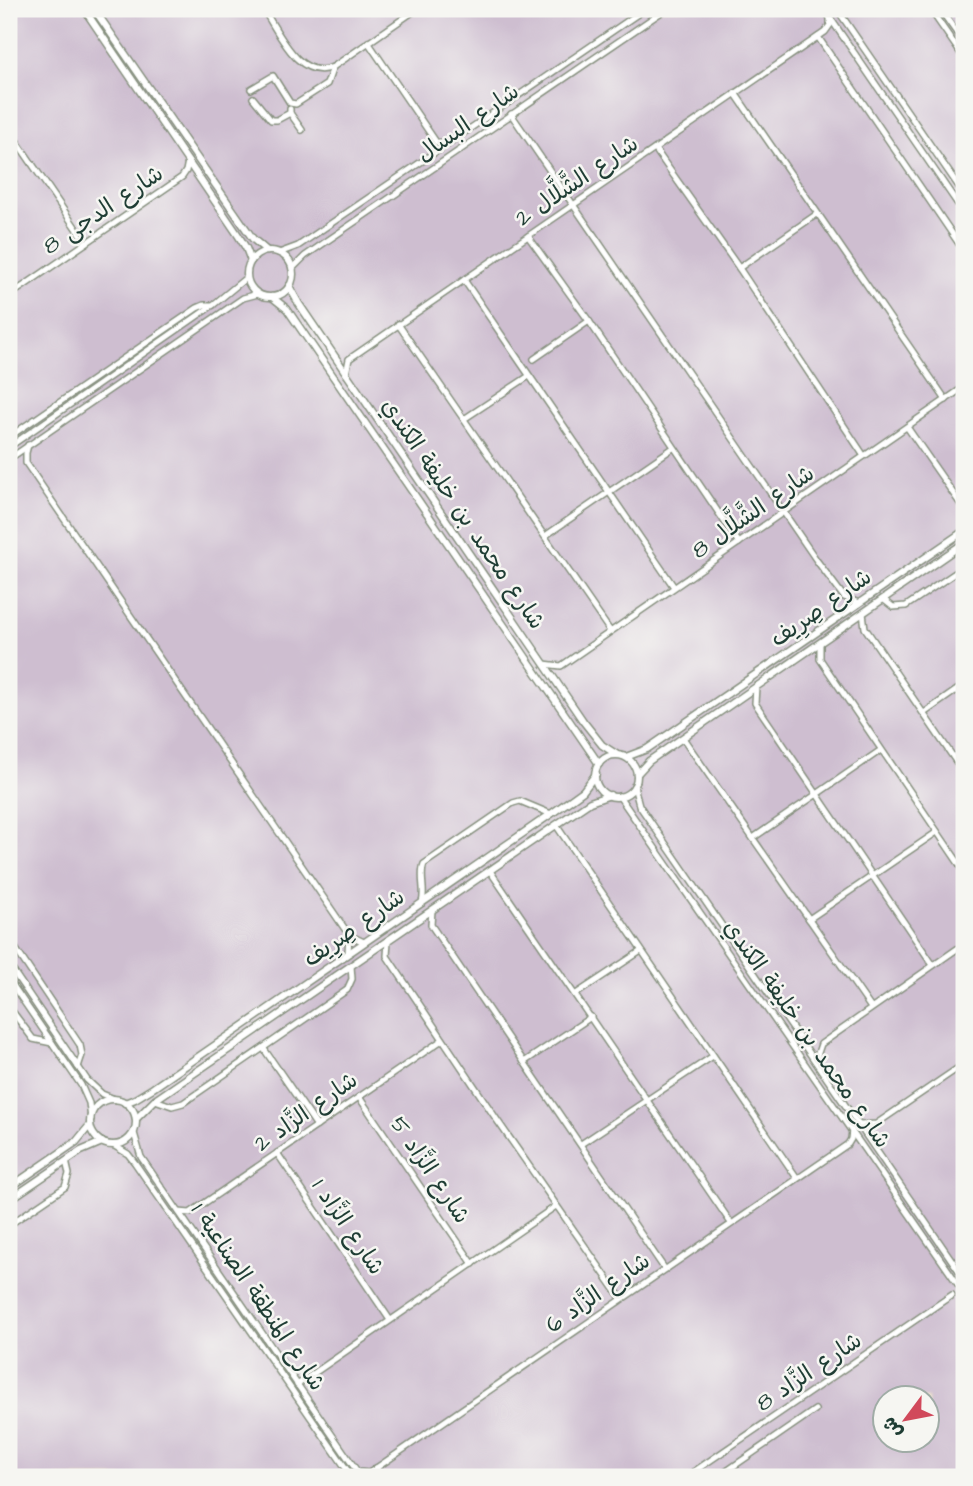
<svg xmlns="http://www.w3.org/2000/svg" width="973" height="1486" viewBox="0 0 973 1486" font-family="'Architects Daughter','Playpen Sans Arabic',sans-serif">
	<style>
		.industrial { fill: #cebed0; fill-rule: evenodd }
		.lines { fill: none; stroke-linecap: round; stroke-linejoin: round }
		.minor-casing { stroke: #86907e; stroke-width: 8 }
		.major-casing { stroke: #86907e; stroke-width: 9 }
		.minor { stroke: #fff; stroke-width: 5 }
		.major { stroke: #fff; stroke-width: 6 }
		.labels { text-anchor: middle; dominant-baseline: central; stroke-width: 5; stroke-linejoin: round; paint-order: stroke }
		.street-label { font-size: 23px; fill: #1f3d34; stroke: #f6f6f2 }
	</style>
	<rect width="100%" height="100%" fill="#f6f6f2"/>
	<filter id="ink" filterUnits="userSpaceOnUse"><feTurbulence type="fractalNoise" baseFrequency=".0143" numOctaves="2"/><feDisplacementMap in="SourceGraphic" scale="14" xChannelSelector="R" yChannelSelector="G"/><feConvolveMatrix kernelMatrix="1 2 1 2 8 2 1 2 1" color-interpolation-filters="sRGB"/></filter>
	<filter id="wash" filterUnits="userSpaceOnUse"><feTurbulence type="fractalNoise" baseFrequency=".00686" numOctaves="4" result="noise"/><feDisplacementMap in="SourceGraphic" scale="28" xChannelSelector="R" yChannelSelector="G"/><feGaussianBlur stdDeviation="1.57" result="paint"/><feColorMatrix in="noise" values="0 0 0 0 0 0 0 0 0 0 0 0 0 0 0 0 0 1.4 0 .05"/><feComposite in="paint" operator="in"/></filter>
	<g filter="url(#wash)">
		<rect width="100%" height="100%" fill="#eee3c8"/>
		<path class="industrial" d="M 9,9 L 964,9 L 964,1477 L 9,1477 ZM 886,1398 L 928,1398 L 928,1440 L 886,1440 Z"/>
	</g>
	<g filter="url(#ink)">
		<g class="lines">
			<defs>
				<g id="minor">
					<path d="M 263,9 C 279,32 299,82 333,67 L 417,9"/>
					<polyline points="824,9 964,213"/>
					<polyline points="837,9 964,194"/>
					<polyline points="930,9 964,58"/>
					<polyline points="940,9 964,43"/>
					<polyline points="818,37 964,251"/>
					<polyline points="368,42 436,142 448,144"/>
					<polyline points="251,89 273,76 290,103 296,104 327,84 333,67"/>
					<polyline points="735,93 946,400"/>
					<polyline points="253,98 271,120 277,120 290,113"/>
					<polyline points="290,109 290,113 302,130"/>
					<polyline points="511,114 817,561 844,597 859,603"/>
					<polyline points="9,130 86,243"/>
					<polyline points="655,149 739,268 864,456"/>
					<polyline points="9,154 20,147"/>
					<polyline points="528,236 589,321 739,543"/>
					<polyline points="279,253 298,246 645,9"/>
					<polyline points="739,268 817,214"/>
					<polyline points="292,269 305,256 666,9"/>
					<polyline points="464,280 674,587"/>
					<polyline points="9,296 182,177 186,171 188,161"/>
					<polyline points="398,324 610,631"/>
					<polyline points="534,359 589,321"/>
					<polyline points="346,374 349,359 825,32 830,25 830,17"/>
					<polyline points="464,419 529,376"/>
					<polyline points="907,427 964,509"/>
					<polyline points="9,437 197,308 204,305 213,305"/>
					<polyline points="28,445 26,453 26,463 349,935 364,942"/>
					<polyline points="9,447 213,305 247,277"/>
					<polyline points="9,459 243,298 258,294"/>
					<polyline points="545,536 673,448"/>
					<polyline points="883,599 893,607 906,606 964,567"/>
					<polyline points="863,613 865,628 964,773"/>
					<polyline points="820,643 820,659 964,871"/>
					<polyline points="544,664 561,666 964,387"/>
					<polyline points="756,687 755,703 933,965"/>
					<polyline points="924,713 964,685"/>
					<polyline points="683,738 871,1008"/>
					<polyline points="634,786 639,805 964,1278"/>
					<polyline points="619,796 964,1293"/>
					<polyline points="556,825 797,1178"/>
					<polyline points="753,838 881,750"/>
					<polyline points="490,871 731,1223"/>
					<path d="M 422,903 C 426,890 419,876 424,864 L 513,803 L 520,801 L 551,814"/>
					<polyline points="432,910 431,925 664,1268"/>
					<polyline points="809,919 937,832"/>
					<polyline points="9,939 80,1045 82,1055 78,1067"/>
					<polyline points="388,941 387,956 497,1120 621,1298"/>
					<polyline points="348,953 349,935"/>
					<polyline points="9,965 87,1080 102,1094 117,1100"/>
					<polyline points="9,980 81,1085 89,1103 91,1119"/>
					<polyline points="576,994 641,951"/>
					<polyline points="9,1007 33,1039 52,1043"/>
					<polyline points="264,1049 317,1126"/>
					<polyline points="816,1059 821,1044 964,944"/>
					<polyline points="524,1062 591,1017"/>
					<polyline points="359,1097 473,1264"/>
					<polyline points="155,1100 172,1106 183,1103 347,990 352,979 351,966"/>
					<polyline points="860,1125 876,1124 964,1064"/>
					<polyline points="134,1133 141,1157 361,1477"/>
					<polyline points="581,1144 713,1056"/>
					<polyline points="113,1145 128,1154 135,1163 352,1477"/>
					<polyline points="277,1153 390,1320"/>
					<polyline points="179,1212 190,1213 442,1040"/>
					<polyline points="9,1225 65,1187 69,1174 66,1161"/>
					<polyline points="297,1385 556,1206"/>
					<polyline points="376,1468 383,1477"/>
					<polyline points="357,1472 369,1473 848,1144 851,1139 852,1130"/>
					<polyline points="686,1477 952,1295"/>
					<polyline points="718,1477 815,1410"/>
				</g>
				<g id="major">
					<polyline points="84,9 238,235 246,248 251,261"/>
					<polyline points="94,9 253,239 267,251"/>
					<circle cx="270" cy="274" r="23"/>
					<polyline points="289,286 299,304 583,721 602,745 616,754"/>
					<polyline points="272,297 287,309 599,764"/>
					<circle cx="616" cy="776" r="21"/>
					<polyline points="626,757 647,749 964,531"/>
					<polyline points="637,774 649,761 964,543"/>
					<circle cx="113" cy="1122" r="23"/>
					<polyline points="125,1103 135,1099 153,1088 551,814 583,791 596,774"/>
					<polyline points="136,1119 155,1100 556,825 590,802 610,795"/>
					<polyline points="9,1188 76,1142 90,1125"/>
					<polyline points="9,1200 81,1151 102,1142"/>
				</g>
			</defs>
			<use href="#minor" class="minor-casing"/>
			<use href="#major" class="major-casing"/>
			<use href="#minor" class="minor"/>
			<use href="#major" class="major"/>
		</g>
	</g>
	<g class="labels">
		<g class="street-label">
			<text transform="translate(468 123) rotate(-35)">شارع البسال</text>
			<text transform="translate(577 181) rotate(-34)">شارع الشَّلَّال 2</text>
			<text transform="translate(103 210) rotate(-34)">شارع الدجى 8</text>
			<text transform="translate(753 512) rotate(-35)">شارع الشَّلَّال 8</text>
			<text transform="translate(463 514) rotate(56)">شارع محمد بن خليفة الكندي</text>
			<text transform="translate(821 608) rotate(-35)">شارع صِرِيف</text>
			<text transform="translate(354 928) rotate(-35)">شارع صِرِيف</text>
			<text transform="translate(807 1034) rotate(55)">شارع محمد بن خليفة الكندي</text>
			<text transform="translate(306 1112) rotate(-35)">شارع الزَّاد 2</text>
			<text transform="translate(430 1170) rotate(56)">شارع الزَّاد 5</text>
			<text transform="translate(348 1227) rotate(56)">شارع الزَّاد 1</text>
			<text transform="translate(598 1293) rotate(-35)">شارع الزَّاد 6</text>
			<text transform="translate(258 1297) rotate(56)">شارع المنطقة الصناعية 1</text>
			<text transform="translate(809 1372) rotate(-34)">شارع الزَّاد 8</text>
		</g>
	</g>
	<rect width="973" height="1486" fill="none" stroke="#f6f6f2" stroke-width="35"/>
	<g transform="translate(906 1419) rotate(238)"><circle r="33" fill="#f6f6f2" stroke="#a0aca6" stroke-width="2"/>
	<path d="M0-5L12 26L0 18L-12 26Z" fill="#d1495b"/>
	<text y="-10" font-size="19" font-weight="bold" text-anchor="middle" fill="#1f3d34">ش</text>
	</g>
</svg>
